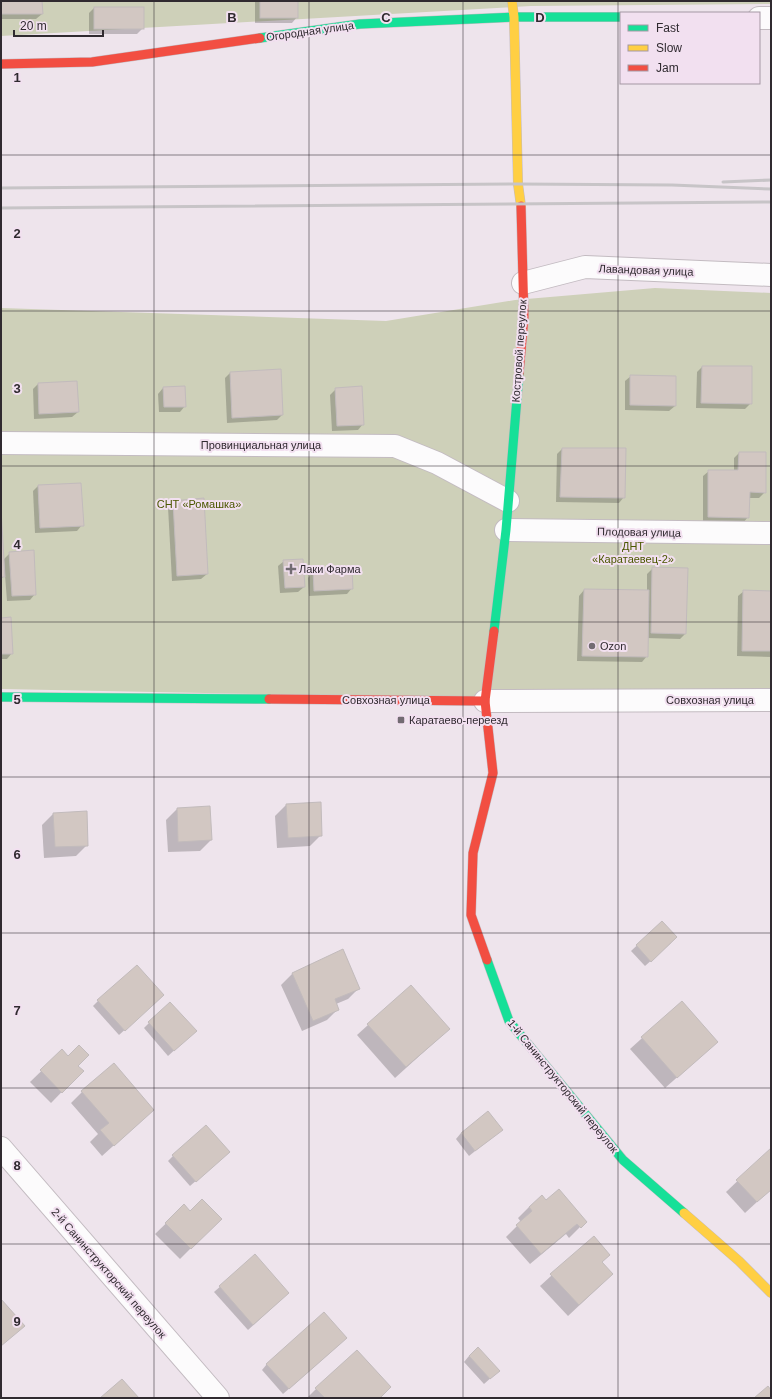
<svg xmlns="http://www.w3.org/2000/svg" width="772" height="1399" viewBox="0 0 772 1399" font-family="Helvetica,sans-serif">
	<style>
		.green { fill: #ced0b9 }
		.shadow { fill: #0003 }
		.building { fill: #d2c7c2; stroke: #c2bbbc }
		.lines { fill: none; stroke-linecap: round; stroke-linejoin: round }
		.street-casing { stroke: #c3bbc1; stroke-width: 24 }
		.fast-casing { stroke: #c3bbc1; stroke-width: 10 }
		.slow-casing { stroke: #c3bbc1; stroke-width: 10 }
		.jam-casing { stroke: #c3bbc1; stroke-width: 10 }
		.street { stroke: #fcfbfc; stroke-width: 22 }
		.fast { stroke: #16e098; stroke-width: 9 }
		.slow { stroke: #ffcf43; stroke-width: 9 }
		.jam { stroke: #f24e42; stroke-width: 9 }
		.rail { stroke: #c7c4c7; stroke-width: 3 }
		.grid { fill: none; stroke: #302a30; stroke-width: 1; stroke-opacity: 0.55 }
		.poi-dot { fill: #726b72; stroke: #f2e0f0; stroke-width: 1.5 }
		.labels { text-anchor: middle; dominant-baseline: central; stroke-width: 4; stroke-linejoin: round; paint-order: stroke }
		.street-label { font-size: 11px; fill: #302a30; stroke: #f2e0f0 }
		.park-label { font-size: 11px; fill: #4b5701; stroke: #f2e0f0 }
		.poi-label { font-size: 11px; fill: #302a30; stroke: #f2e0f0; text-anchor: start }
		.grid-label { font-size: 13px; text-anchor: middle; font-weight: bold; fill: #302a30; stroke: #f2e0f0; stroke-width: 4; stroke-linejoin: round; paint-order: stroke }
	</style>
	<rect width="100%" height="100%" fill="#eee4ec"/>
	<g class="green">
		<polygon points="1,1 771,1 771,4 531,6 1,36"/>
		<polygon points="655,288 771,293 771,689 453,698 1,689 1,308 386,321 515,300"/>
	</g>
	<g class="shadow">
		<polygon points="1,1 41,1 42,14 36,19 1,19"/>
		<polygon points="255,1 297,1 297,17 292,23 255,23"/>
		<polygon points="94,8 143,28 137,34 89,34 89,13"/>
		<polygon points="702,367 751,403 745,409 696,408 697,372"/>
		<polygon points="230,373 282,415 277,420 227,423 225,378"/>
		<polygon points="631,376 675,406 669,411 625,410 625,381"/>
		<polygon points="38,384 78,412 72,417 34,419 33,389"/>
		<polygon points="163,388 185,406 180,412 159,412 158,394"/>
		<polygon points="336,389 363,424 358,430 332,431 330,395"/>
		<polygon points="562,449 624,497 619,503 556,502 557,454"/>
		<polygon points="739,453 765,492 759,498 749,498 748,517 743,523 703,522 703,476 709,471 734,471 734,458"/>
		<polygon points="80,484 82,525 77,531 35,533 33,491 38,486"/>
		<polygon points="174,501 207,574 201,579 172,581 168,507"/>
		<polygon points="1,528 3,560 10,553 35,594 30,600 7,601 5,575 1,579"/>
		<polygon points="284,561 304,587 298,592 280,593 278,566"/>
		<polygon points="653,568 685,634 680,639 647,638 647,656 642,662 577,661 579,596 584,590 647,591 647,574"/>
		<polygon points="313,572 352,588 347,594 309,596 308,578"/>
		<polygon points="744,591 771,592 771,657 737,656 738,596"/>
		<polygon points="1,619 12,653 7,659 1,659"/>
		<polygon points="286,805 321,835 310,846 277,848 275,816"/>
		<polygon points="177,809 211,840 200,851 168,852 166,820"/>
		<polygon points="53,814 87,845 76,856 44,858 42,825"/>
		<polygon points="662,922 671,943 645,966 631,951"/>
		<polygon points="343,950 359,988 348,999 336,1004 338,1009 327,1020 302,1031 281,985 292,974"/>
		<polygon points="158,1000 119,1035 93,1006 98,1001"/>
		<polygon points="682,1002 717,1042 665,1088 630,1049"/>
		<polygon points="149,1023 190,1036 168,1056 144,1028"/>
		<polygon points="368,1025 438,1039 395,1078 357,1035"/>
		<polygon points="62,1051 82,1071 51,1103 30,1082"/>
		<polygon points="82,1092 153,1110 102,1156 90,1142 98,1134 71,1103"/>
		<polygon points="501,1130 469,1156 456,1139 461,1133"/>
		<polygon points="771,1149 771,1189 745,1213 726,1192"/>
		<polygon points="173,1156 223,1157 190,1186 168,1161"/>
		<polygon points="546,1201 585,1222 569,1238 566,1234 530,1264 506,1237 521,1222 518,1218 529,1207"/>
		<polygon points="184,1206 190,1212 220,1219 180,1259 155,1234"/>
		<polygon points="593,1238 609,1255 601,1263 601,1285 568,1316 540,1286"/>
		<polygon points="255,1256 283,1298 248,1330 214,1292"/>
		<polygon points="340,1344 283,1394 262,1370 267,1364"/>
		<polygon points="469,1356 493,1376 484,1384 464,1362"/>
		<polygon points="316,1389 379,1398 307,1398"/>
	</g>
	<g class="building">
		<polygon points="1,1 42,1 43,14 1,14"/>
		<rect x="260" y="1" width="38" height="17"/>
		<rect x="94" y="7" width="50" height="22"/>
		<polygon points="702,366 752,366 752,404 701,403"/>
		<polygon points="281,369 283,415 232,418 230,372"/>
		<polygon points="630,375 676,376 676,406 630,405"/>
		<polygon points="77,381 79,412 39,414 38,383"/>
		<polygon points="185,386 186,407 164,407 163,387"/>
		<polygon points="362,386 364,425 337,426 335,388"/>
		<polygon points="562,448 626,448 625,498 560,497"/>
		<polygon points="739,452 766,452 766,493 750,492 749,518 708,517 708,470 738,470"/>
		<polygon points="81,483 84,526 40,528 38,485"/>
		<polygon points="204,498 208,574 177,576 173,501"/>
		<polygon points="1,509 5,577 1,577"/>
		<polygon points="34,550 36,595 12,596 9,552"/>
		<polygon points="303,559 305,587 285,588 283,560"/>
		<polygon points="652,567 688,568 686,634 651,633"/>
		<polygon points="352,569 353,589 314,591 313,571"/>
		<polygon points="584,589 649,590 648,657 582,656"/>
		<polygon points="743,590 771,591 771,651 742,651"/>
		<polygon points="11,617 13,654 1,654 1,618"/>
		<polygon points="321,802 322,836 288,838 286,804"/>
		<polygon points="210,806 212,840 178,842 177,808"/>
		<polygon points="87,811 88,846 55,847 53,813"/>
		<polygon points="662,921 677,937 651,962 636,945"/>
		<polygon points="343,949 360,989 335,999 339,1010 313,1021 292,973"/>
		<polygon points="137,965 164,995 125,1031 97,1000"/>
		<polygon points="411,985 450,1029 406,1067 367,1024"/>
		<polygon points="682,1001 718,1042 677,1078 641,1037"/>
		<polygon points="170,1002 197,1031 174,1051 148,1022"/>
		<polygon points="79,1045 89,1055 78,1066 84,1071 62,1093 40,1070 62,1049 68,1056"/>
		<polygon points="114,1063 154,1110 114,1146 100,1130 109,1123 81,1091"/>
		<polygon points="488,1111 503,1130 475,1151 461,1133"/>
		<polygon points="206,1125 230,1152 196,1182 172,1155"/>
		<polygon points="771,1148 771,1190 757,1202 736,1180"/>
		<polygon points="559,1189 587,1222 581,1228 577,1224 541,1254 516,1225 532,1211 529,1207 542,1195 546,1200"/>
		<polygon points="202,1199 222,1219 191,1249 165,1223 184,1204 190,1211"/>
		<polygon points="594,1236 610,1255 602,1262 613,1274 579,1305 550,1274"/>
		<polygon points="255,1254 289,1293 253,1325 219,1286"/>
		<polygon points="1,1299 25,1326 1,1346"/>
		<polygon points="324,1312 347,1338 289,1389 266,1364"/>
		<polygon points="478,1347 500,1371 490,1379 469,1356"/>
		<polygon points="357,1350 391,1387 380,1398 325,1398 315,1388"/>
		<polygon points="122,1379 139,1398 100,1398"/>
		<polygon points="768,1386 771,1390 771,1398 754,1398"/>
	</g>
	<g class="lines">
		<defs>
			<g id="street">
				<polyline points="759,18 771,18"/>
				<polyline points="523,283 585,267 771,275"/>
				<polyline points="1,443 395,446 437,463 508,501"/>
				<polyline points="506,530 771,533"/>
				<polyline points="485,701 771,700"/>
				<polyline points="1,1148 218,1398"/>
			</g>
			<g id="fast">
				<polyline points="260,38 360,24 514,17 621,17"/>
				<polyline points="494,631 506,530 519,374"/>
				<polyline points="1,697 269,699"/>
				<polyline points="487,960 509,1021 623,1160 684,1213"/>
			</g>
			<g id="slow">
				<polyline points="512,1 514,17 518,184 521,206"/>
				<polyline points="684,1213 739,1261 771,1293"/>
			</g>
			<g id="jam">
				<polyline points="1,64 92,62 260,38"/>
				<polyline points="519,374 524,317 521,206"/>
				<polyline points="269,699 485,701"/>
				<polyline points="487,960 471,915 473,853 493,773 485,701 494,631"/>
			</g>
		</defs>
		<use href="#street" class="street-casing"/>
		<use href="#fast" class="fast-casing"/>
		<use href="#slow" class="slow-casing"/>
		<use href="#jam" class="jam-casing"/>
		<use href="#street" class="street"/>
		<use href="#fast" class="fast"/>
		<use href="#slow" class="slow"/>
		<use href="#jam" class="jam"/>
		<g class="rail">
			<polyline points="723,182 771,180"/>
			<polyline points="1,188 518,184 672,185 771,189"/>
			<polyline points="1,208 771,202"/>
		</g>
	</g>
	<path class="grid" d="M 154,1 L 154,1398M 309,1 L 309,1398M 463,1 L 463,1398M 618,1 L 618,1398M 1,155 L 771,155M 1,311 L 771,311M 1,466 L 771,466M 1,622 L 771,622M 1,777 L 771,777M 1,933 L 771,933M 1,1088 L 771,1088M 1,1244 L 771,1244"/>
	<g class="poi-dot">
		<path d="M289 563h4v4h4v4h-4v4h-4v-4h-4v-4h4z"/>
		<circle cx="592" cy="646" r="4"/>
		<rect x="397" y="716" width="8" height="8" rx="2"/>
	</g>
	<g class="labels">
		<g class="street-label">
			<text transform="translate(310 31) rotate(-8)">Огородная улица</text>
			<text transform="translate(646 270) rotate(2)">Лавандовая улица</text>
			<text transform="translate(519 351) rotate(-86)">Костровой переулок</text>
			<text x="261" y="445">Провинциальная улица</text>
			<text transform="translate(639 532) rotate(1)">Плодовая улица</text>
			<text x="386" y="700">Совхозная улица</text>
			<text x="710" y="700">Совхозная улица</text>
			<text transform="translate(563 1086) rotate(51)">1-й Санинструкторский переулок</text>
			<text transform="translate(109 1273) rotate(49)">2-й Санинструкторский переулок</text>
		</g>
		<g class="park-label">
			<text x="199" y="504">СНТ «Ромашка»</text>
			<text x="633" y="546">ДНТ<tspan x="633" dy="13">«Каратаевец-2»</tspan></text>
		</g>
		<g class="poi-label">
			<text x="299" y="569">Лаки Фарма</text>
			<text x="600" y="646">Ozon</text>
			<text x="409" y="720">Каратаево-переезд</text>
		</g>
	</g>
	<g class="grid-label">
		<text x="232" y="22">B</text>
		<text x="386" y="22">C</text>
		<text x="540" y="22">D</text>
		<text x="17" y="82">1</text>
		<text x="17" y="238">2</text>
		<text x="17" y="393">3</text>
		<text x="17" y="549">4</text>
		<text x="17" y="704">5</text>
		<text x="17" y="859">6</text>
		<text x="17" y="1015">7</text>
		<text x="17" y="1170">8</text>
		<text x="17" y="1326">9</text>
	</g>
	<rect width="772" height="1399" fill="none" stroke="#302a30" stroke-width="4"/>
	<rect x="620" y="12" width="140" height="72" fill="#f2e0f0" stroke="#a497a3"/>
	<rect x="628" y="25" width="20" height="6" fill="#16e098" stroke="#a497a3"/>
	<text x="656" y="32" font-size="12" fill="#302a30">Fast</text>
	<rect x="628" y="45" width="20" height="6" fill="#ffcf43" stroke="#a497a3"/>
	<text x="656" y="52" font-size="12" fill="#302a30">Slow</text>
	<rect x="628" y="65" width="20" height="6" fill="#f24e42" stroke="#a497a3"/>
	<text x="656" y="72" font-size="12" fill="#302a30">Jam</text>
	<path d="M14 30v6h89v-6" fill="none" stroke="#302a30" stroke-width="2"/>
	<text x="20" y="30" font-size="12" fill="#302a30" stroke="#f2e0f0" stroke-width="3" paint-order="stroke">20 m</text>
</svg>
